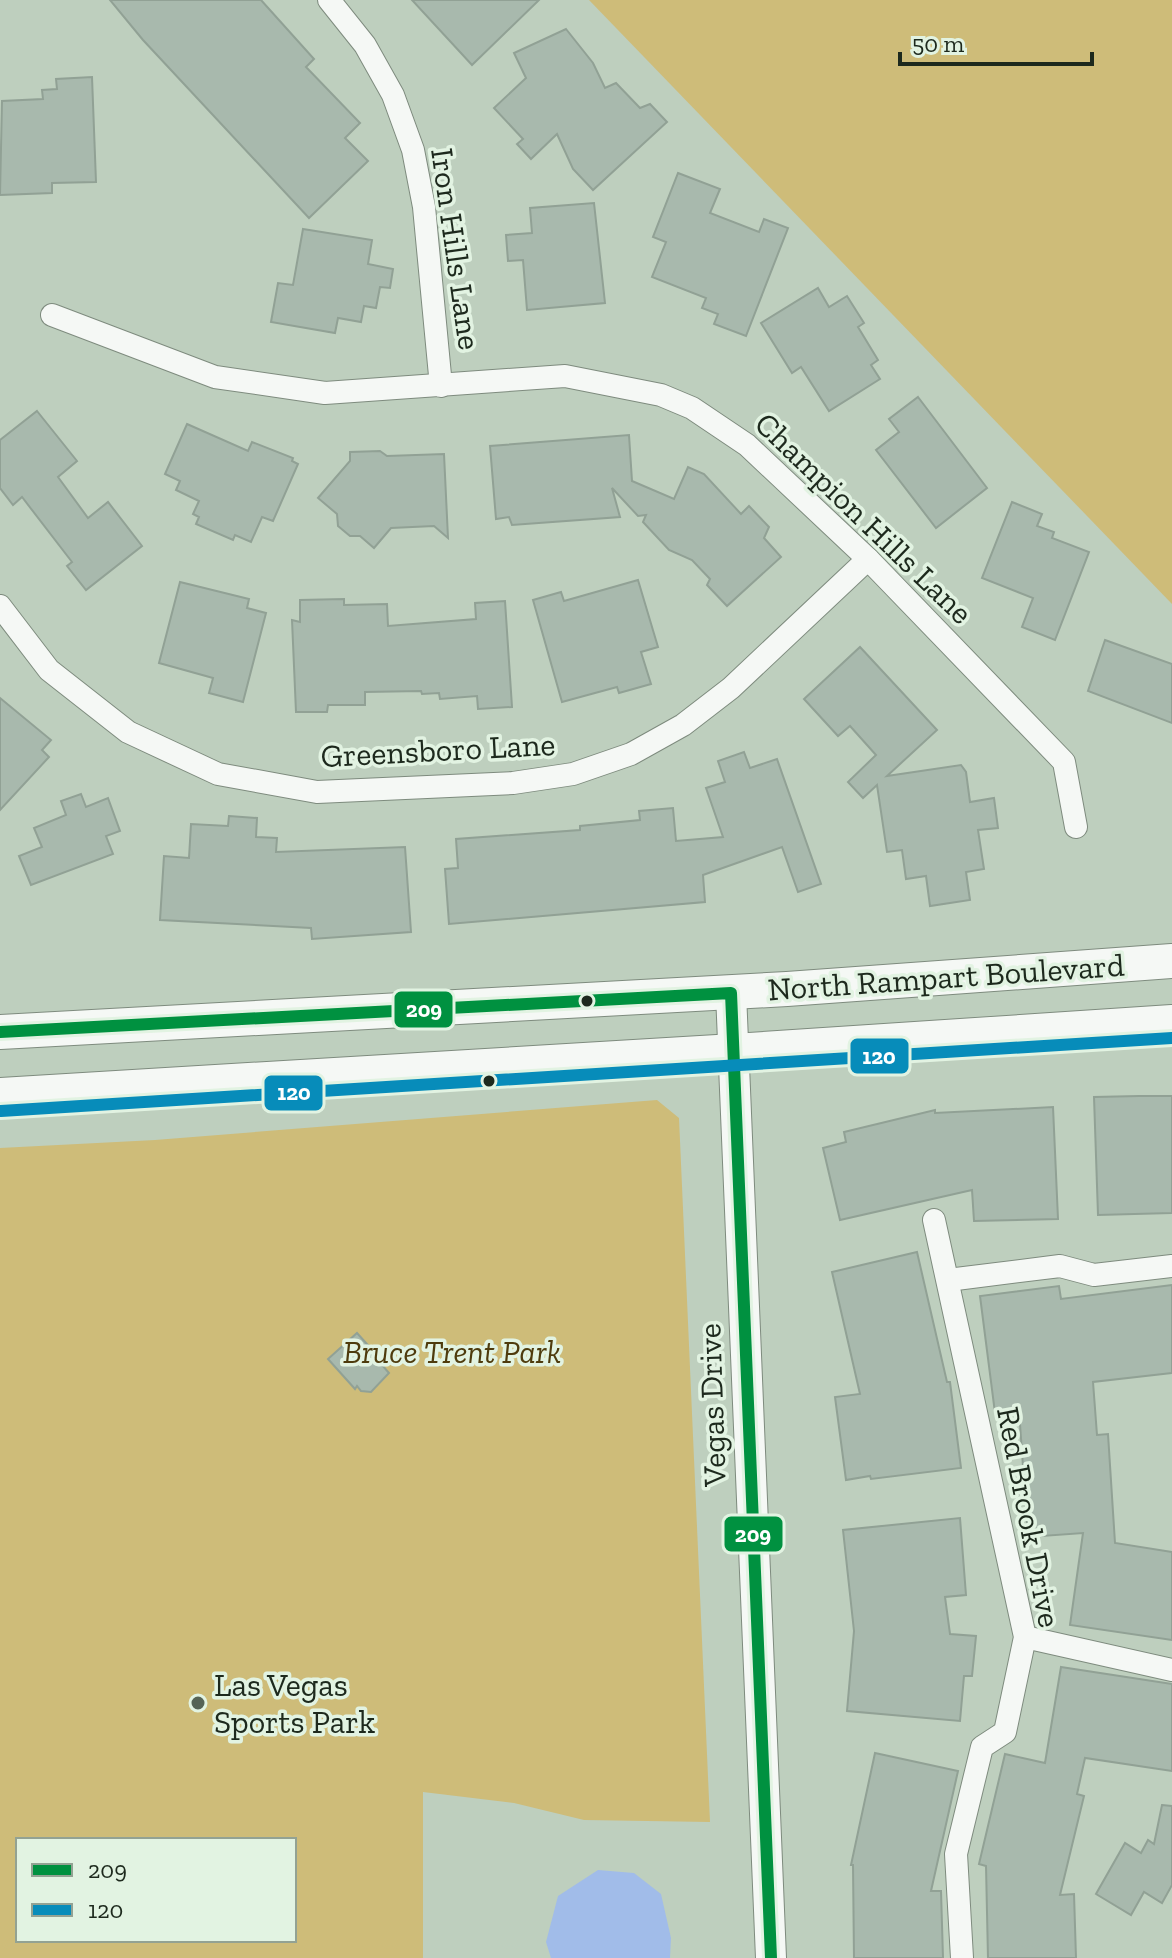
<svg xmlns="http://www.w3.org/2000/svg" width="1172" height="1958" viewBox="0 0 1172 1958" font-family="'Zilla Slab',serif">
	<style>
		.green { fill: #cebc79; fill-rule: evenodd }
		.water { fill: #a1bce9 }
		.building { fill: #a8b9ad; stroke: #91a195; stroke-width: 2 }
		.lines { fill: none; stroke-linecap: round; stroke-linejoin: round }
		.minor-casing { stroke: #7e8b7e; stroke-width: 24 }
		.secondary-casing { stroke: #7e8b7e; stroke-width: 32 }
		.primary-casing { stroke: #7e8b7e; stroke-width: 36 }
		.minor { stroke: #f5f8f5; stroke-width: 22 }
		.secondary { stroke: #f5f8f5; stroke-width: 30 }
		.primary { stroke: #f5f8f5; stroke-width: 34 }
		.bus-1-casing { stroke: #e2f3e2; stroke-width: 18 }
		.bus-2-casing { stroke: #e2f3e2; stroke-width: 18 }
		.bus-1 { stroke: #009140; stroke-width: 12 }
		.bus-2 { stroke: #078cba; stroke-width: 12 }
		.bus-dot { fill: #1d291d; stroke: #e2f3e2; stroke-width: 3 }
		.poi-dot { fill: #556355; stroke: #e2f3e2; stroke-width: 3 }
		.labels { text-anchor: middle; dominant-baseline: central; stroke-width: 7; stroke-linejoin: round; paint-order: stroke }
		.street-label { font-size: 32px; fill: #1d291d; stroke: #e2f3e2 }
		.park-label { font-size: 32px; font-style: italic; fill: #4e3b0d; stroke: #e2f3e2 }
		.poi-label { font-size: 32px; fill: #1d291d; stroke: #e2f3e2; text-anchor: start }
		.line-badge { stroke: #e2f3e2; stroke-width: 3 }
		.badge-label { font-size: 22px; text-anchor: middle; font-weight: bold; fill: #fff }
	</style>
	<rect width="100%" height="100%" fill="#becfbe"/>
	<g class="green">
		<polygon points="589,0 1172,0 1172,604"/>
		<path d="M 657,1100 L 679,1118 L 710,1822 L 584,1820 L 514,1803 L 423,1792 L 423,1958 L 0,1958 L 0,1148 L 155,1140 ZM 18,1840 L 294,1840 L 294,1940 L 18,1940 Z"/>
	</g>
	<polygon class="water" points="598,1870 634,1873 661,1894 671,1938 670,1958 551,1958 546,1942 558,1896"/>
	<g class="building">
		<polygon points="110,0 261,0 314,59 306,67 360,123 345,138 368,161 309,218 143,40"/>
		<polygon points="412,0 539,0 472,65"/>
		<polygon points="566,29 593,63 605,88 616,83 640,108 650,104 667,122 593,190 573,169 557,134 531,159 517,144 523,139 494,108 526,78 514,53"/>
		<polygon points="92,77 96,182 52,183 52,193 0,195 2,101 43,99 42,90 57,89 56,79"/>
		<polygon points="678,173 720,189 710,213 759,232 764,219 788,228 746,336 714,324 718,314 702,308 706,298 652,277 666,242 653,237"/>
		<polygon points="594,203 605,303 527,310 523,260 508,261 506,235 532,233 530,208"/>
		<polygon points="303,229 372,240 368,264 393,269 390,288 380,287 376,308 364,306 361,322 338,318 335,333 271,322 278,283 293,285"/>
		<polygon points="818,288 829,307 847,296 864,323 858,327 878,360 871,365 880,379 829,411 801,367 792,373 761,323"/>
		<polygon points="918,397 987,488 936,528 876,450 899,432 889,419"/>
		<polygon points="37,411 77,461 58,477 88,518 108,502 142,546 86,590 67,566 72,562 22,497 13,505 0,488 0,440"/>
		<polygon points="187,424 248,451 252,442 293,458 292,461 298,464 273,521 262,517 251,542 235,535 233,540 196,524 199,517 193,514 199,501 176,490 180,481 165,474"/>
		<polygon points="629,435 632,481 674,499 688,467 704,474 741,514 749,506 769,527 764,538 781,557 727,606 707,585 710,579 692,560 669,550 643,522 646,515 638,516 612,488 620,517 512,525 509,517 496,519 490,446"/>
		<polygon points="380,451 387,456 444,454 448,538 434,526 391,528 374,548 360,536 350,536 338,526 337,514 318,498 350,461 350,452"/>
		<polygon points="1012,502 1042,514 1037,526 1054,532 1052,538 1089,552 1055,640 1022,627 1033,598 982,578"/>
		<polygon points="638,580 658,647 641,652 651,684 619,693 617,687 562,702 533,600 561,592 564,601"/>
		<polygon points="180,582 249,599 247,608 266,613 243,702 209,693 213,678 159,663"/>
		<polygon points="344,599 344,605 387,604 388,626 476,619 475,603 505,601 512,707 478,709 477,696 440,699 439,693 422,694 421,691 365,692 365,705 328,705 327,712 296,712 292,620 300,622 300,600"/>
		<polygon points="1105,640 1172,664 1172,723 1088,691"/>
		<polygon points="860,647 937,730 887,776 961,765 966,772 970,802 994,798 998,828 978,830 984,869 966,872 970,900 930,906 926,876 906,879 902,850 887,852 877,785 863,798 848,782 876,755 850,726 838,736 804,699"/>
		<polygon points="0,698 51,740 42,750 49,757 0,810"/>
		<polygon points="744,752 750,768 777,759 821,884 798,892 782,847 703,875 705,902 449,924 445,869 458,868 456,839 580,830 580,826 640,820 639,811 673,808 676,841 723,837 706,788 725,782 718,761"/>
		<polygon points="81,794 86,807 108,798 120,831 106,836 113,854 31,885 19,856 42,847 34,828 66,815 61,801"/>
		<polygon points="229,816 257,818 256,837 277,838 276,852 405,847 411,932 312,939 311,928 160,920 164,856 189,858 191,824 228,826"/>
		<polygon points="1139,1096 1172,1096 1172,1213 1098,1215 1094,1097"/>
		<polygon points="1053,1107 1058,1219 974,1221 972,1190 840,1220 823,1148 846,1142 844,1132 935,1110 935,1113"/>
		<polygon points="917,1252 947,1382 950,1382 961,1468 871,1479 870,1476 846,1480 835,1397 860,1394 832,1272"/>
		<polygon points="1172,1285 1172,1373 1093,1382 1097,1435 1108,1434 1115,1543 1172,1552 1172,1640 1070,1625 1083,1533 1028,1537 1019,1410 995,1413 980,1296 1059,1286 1061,1299"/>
		<polygon points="357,1333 384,1363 382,1365 389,1373 371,1392 361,1391 357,1386 355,1389 328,1359"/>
		<polygon points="960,1518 966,1595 945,1597 950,1634 976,1636 972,1676 964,1676 960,1721 847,1711 854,1631 843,1530"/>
		<polygon points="1061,1667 1172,1684 1172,1771 1085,1758 1077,1794 1084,1796 1060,1895 1074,1894 1076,1958 988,1958 986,1866 979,1864 1005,1754 1045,1763"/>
		<polygon points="875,1753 958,1771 931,1891 941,1891 943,1958 854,1958 853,1865 851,1865"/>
		<polygon points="1162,1805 1172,1806 1172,1885 1162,1903 1144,1892 1131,1915 1096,1894 1125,1843 1141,1853 1148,1840 1154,1844"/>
	</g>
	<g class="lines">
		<defs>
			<g id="minor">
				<polyline points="329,0 365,45 393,95 413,150 424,207 441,386"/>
				<polyline points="52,315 215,377 325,393 565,376 661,395 692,408 747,445 868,559 1064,762 1076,827"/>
				<polyline points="0,606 49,670 128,732 218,774 317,792 513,783 573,774 631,754 683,725 731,688 868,559"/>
				<polyline points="934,1220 1025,1637 1005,1732 982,1747 956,1854 962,1958"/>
				<polyline points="948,1280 1060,1266 1094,1275 1172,1266"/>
				<polyline points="1025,1637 1172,1670"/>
			</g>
			<polyline id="secondary" points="731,993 771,1958"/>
			<g id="primary">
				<polyline points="0,1032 787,989 1172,961"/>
				<polyline points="0,1095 734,1051 1172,1022"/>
			</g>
		</defs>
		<use href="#minor" class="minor-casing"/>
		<use href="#secondary" class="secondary-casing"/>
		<use href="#primary" class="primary-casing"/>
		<use href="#minor" class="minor"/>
		<use href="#secondary" class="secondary"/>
		<use href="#primary" class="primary"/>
		<defs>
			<polyline id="bus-1" points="0,1032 731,993 771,1958"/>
			<polyline id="bus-2" points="1,1111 1172,1038"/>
		</defs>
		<use href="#bus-1" class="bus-1-casing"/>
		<use href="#bus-2" class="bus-2-casing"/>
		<use href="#bus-1" class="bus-1"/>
		<use href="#bus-2" class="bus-2"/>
	</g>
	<g class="bus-dot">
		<circle cx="587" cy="1001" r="7"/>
		<circle cx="489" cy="1081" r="7"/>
	</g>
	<circle class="poi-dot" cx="198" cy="1703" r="8"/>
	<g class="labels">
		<g class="street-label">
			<text transform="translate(456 249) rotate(82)">Iron Hills Lane</text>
			<text transform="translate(864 518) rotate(44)">Champion Hills Lane</text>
			<text transform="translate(438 750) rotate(-3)">Greensboro Lane</text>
			<text transform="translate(946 977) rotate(-4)">North Rampart Boulevard</text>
			<text transform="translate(712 1405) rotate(-92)">Vegas Drive</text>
			<text transform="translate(1029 1517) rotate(79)">Red Brook Drive</text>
		</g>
		<g class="park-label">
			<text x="452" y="1352">Bruce Trent Park</text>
		</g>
		<g class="poi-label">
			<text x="214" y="1685">Las Vegas<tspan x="214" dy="37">Sports Park</tspan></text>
		</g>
	</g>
	<g class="line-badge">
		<rect x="393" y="990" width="61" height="39" rx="8" fill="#009140"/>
		<rect x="849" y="1037" width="61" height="38" rx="8" fill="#078cba"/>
		<rect x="263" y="1074" width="61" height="38" rx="8" fill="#078cba"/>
		<rect x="723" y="1515" width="61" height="38" rx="8" fill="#009140"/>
	</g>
	<g class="badge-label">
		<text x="424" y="1017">209</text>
		<text x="879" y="1064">120</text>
		<text x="294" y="1100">120</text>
		<text x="753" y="1542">209</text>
	</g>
	<rect x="16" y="1838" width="280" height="104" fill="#e2f3e2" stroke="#93a293" stroke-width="2"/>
	<rect x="32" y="1864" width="40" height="12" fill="#009140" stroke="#93a293" stroke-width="2"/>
	<text x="88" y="1878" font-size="24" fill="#1d291d">209</text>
	<rect x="32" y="1904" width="40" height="12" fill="#078cba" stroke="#93a293" stroke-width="2"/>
	<text x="88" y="1918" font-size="24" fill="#1d291d">120</text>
	<path d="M900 52v12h192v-12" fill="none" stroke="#1d291d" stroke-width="4"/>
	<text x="912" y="52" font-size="24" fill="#1d291d" stroke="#e2f3e2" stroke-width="6" paint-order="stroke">50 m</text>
</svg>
